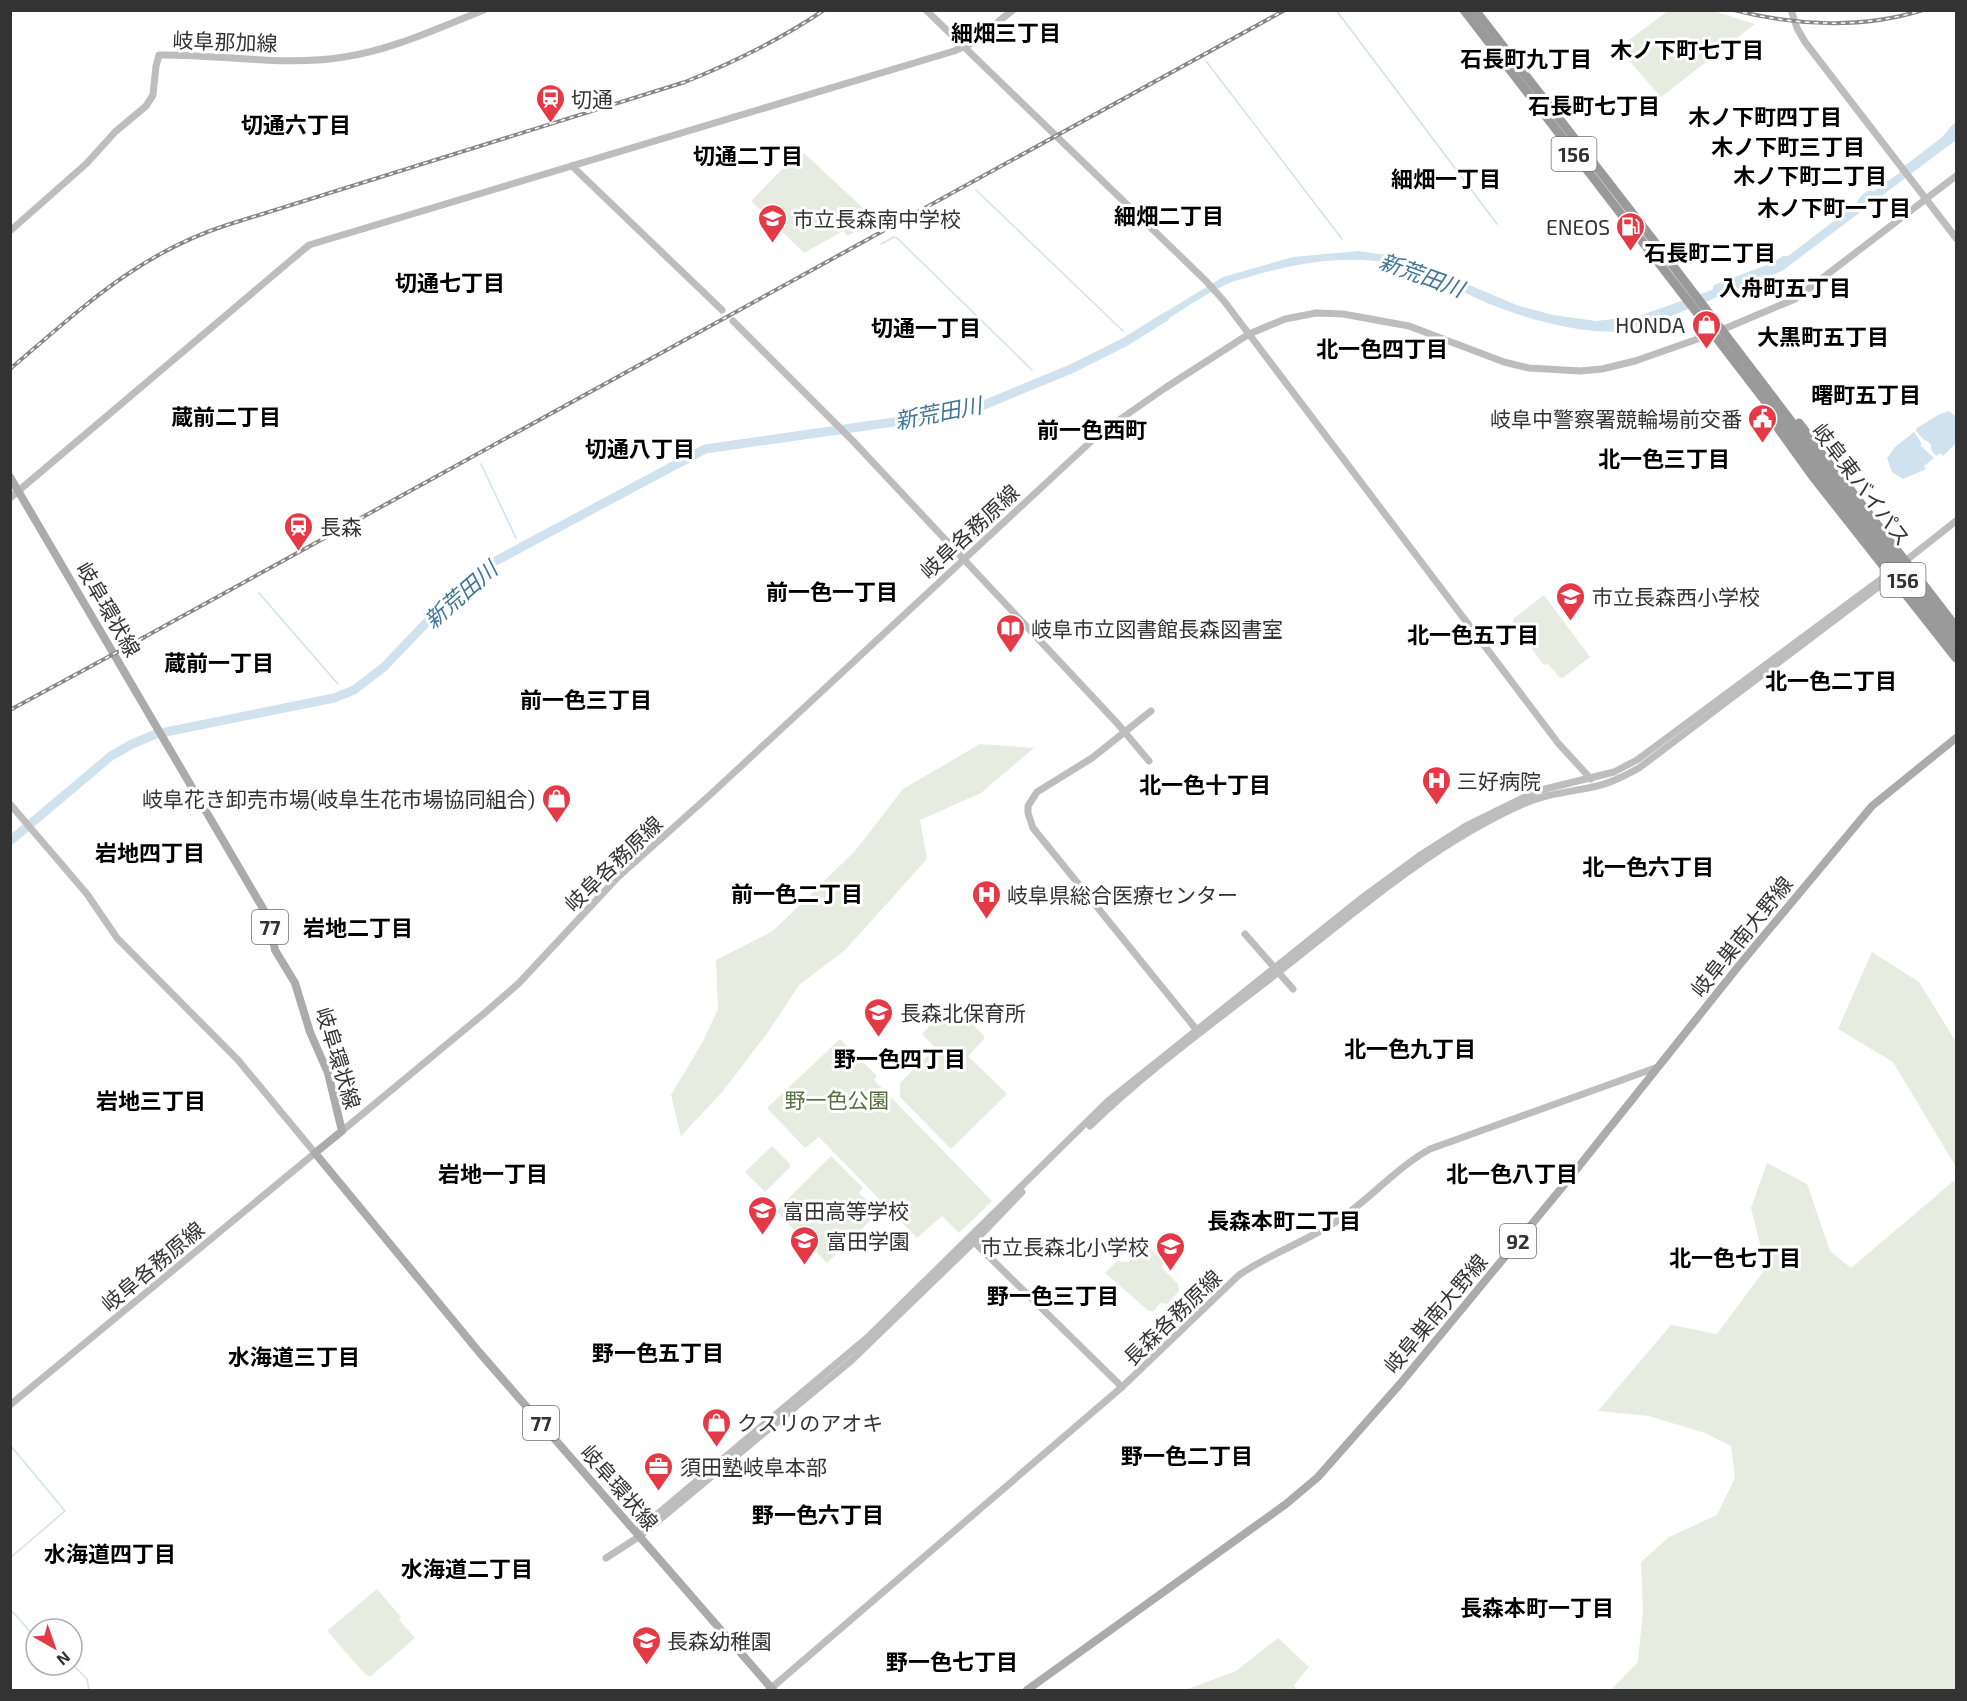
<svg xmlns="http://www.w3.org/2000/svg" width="1967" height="1701" viewBox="0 0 1967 1701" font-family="'Exo 2','Noto Sans JP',sans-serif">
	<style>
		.green { fill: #e6ecdf }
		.water { fill: #cfe2ee }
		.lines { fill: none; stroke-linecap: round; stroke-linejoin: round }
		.stream { stroke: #cfe2ee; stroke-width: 1.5 }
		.river { stroke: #cfe2ee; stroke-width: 9 }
		.secondary { stroke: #bdbdbd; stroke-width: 7 }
		.primary { stroke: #ababab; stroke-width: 8 }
		.highway { stroke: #9a9a9a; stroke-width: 9 }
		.rail-casing { stroke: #888; stroke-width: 4 }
		.rail { stroke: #fff; stroke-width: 1.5; stroke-dasharray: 4.5; stroke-linecap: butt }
		.highway-bridge { stroke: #9a9a9a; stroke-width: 9 }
		.labels { text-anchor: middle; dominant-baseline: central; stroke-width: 6; stroke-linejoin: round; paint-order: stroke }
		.shield { fill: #fff; stroke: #707070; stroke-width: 1.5 }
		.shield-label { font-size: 20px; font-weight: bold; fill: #333 }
		.street-label { font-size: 21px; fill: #333; stroke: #fff }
		.poi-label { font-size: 21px; fill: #333; stroke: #fff; text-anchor: start }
		.park-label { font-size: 21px; fill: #56703f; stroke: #fff }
		.neighbourhood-label { font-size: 22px; font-weight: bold; fill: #000; stroke: #fff }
		.water-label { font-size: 22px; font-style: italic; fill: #3f7597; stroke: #fff }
	</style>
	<rect width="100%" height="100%" fill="#fff"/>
	<g class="green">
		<polygon points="1668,11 1713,11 1755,24 1661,97 1618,48"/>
		<polygon points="797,154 805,154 876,220 847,236 843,231 804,253 751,201"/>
		<polygon points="1544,595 1590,657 1564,677 1560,678 1548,664 1544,665 1513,624 1513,619"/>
		<polygon points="980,744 1034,748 981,793 920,820 927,859 845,950 799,985 768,1032 723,1091 681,1136 671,1095 702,1043 718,1009 716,960 773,931 855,851 903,789"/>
		<polygon points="1872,952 1919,982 1956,1042 1956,1167 1893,1062 1838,1029"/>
		<polygon points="950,1004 953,1004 984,1036 984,1039 968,1056 1007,1094 951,1149 900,1097 900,1083 935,1048 922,1034"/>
		<polygon points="840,1039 877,1076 874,1080 992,1201 959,1233 942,1216 917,1238 819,1137 805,1148 767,1108"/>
		<polygon points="772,1146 790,1164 790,1167 765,1192 745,1172"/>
		<polygon points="831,1156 863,1188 859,1193 875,1209 875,1216 827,1263 776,1211"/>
		<polygon points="1767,1163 1807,1184 1830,1251 1851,1268 1956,1179 1956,1690 1611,1690 1638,1662 1643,1611 1641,1562 1669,1537 1717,1515 1735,1478 1731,1446 1705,1433 1649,1416 1598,1411 1671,1325 1717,1334 1766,1268 1751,1208"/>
		<polygon points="1146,1245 1164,1261 1162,1268 1178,1284 1179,1291 1167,1304 1160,1303 1154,1311 1149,1311 1105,1273 1117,1261 1128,1262"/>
		<polygon points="377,1589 401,1617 399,1620 415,1638 371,1676 366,1675 329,1633 328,1630"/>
		<polygon points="1278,1638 1309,1667 1294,1685 1296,1690 1185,1690 1236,1671"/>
	</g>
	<g class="water">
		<path d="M 1956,122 L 1956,140 L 1782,271 L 1639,329 C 1596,339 1528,320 1487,303 C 1464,293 1441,279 1417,270 C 1364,252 1308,260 1255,275 C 1244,279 1231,281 1221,287 C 1199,298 1179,312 1158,325 L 1154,319 L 1223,277 L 1293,257 L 1358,251 L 1394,256 L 1410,260 L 1519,306 L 1553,315 L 1596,321 L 1639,316 L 1712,290 L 1714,285 L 1772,263 L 1783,256 L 1788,256 L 1855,205 L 1861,196 L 1867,191 L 1874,191 L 1909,166 C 1926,165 1942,133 1956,122 Z"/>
		<polygon points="1949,411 1956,417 1956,443 1943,456 1940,453 1936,456 1931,450 1931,445 1927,441 1924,440 1916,431 1917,428 1938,415"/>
		<polygon points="1914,432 1921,442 1921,446 1934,458 1924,466 1926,469 1903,479 1892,472 1887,458 1895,447"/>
	</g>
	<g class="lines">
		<g class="stream">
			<polyline points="1336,10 1497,224"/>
			<polyline points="1206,61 1342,239"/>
			<polyline points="976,190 1123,331"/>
			<polyline points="881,244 894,237 897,238 1032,370"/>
			<polyline points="481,464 516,538"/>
			<polyline points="259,593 338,684"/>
			<polyline points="10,1445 65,1511 10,1558"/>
			<polyline points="10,1609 36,1638"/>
			<polyline points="72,1664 87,1679 89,1690"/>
		</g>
		<g class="river">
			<polyline points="1904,172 1956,132"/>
			<polyline points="10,841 111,756 132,744 156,734 334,698 354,690 384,667 445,603 490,564 705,449 929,417 979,407 1071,369 1125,342 1165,317"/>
		</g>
		<g class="secondary">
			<polyline points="926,10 1206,281 1224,301 1558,743 1591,779"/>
			<polyline points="1791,10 1797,28 1805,42 1956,238"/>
			<polyline points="572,166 722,310"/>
			<path d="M 10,231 L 87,163 L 115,132 L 146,106 L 153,95 L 156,66 L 159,55 C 220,54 283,67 344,57 C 392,50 438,28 484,10"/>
			<polyline points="733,321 853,441 1117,723 1149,761"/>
			<polyline points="10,498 309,245 954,51 970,44 1013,10"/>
			<polyline points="1904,562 1956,521"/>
			<polyline points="1151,711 1092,758 1037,792 1028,806 1028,813 1033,828 1196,1029"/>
			<polyline points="10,804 87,894 117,938 238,1060 315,1153 10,1405"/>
			<polyline points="1245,934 1293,989"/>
			<path d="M 1090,1126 C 1149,1069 1216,1021 1280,971 C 1357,911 1433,844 1523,804 C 1547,793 1572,792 1597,786 C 1612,783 1626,775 1639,768 L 1885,582 L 1888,575"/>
			<polyline points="342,1131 487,1011 519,983 617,878 711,794 1099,434 1165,388 1249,334 1285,319 1316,313 1343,314 1409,326 1504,362 1529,368 1580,371 1602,369 1635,361 1712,334 1795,299 1956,176"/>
			<polyline points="971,1239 1122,1387"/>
			<polyline points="636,1532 868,1337 1108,1101 1363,897 1419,856 1466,826 1537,791 1614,772 1637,760 1892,571"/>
			<polyline points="606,1558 640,1536 852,1360 974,1242 1022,1192"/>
			<path d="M 769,1690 L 1122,1387 L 1239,1275 C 1271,1253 1308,1241 1340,1219 C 1371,1198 1396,1168 1430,1149 L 1658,1067"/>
		</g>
		<g class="primary">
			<polyline points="10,477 268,917 275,950 295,983 310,1032 328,1073 342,1131 315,1153 479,1352 773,1690"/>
			<polyline points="1027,1690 1286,1504 1318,1477 1400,1384 1564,1185 1741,963 1872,806 1956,738"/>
		</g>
		<g class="highway">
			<polyline points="1464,10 1849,510"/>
			<polyline points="1475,10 1657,245 1855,505"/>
			<polyline points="1799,423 1956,627"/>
			<polyline points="1778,428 1814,478 1956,658"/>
		</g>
		<defs>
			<g id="rail">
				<path d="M 1734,10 C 1795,26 1863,29 1923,10"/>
				<path d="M 10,369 C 81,309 137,254 227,225 L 685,82 C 734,62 780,40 824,10"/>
				<polyline points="139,640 1285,10"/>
				<polyline points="10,710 145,637"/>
			</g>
		</defs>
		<use href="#rail" class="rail-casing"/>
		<use href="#rail" class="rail"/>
		<g class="highway-bridge">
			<polyline points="1855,505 1956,638"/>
			<polyline points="1849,510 1956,650"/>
		</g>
	</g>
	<defs>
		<symbol id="station-pin" viewBox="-11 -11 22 30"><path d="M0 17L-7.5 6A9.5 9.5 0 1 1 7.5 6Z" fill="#e63946" stroke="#fff"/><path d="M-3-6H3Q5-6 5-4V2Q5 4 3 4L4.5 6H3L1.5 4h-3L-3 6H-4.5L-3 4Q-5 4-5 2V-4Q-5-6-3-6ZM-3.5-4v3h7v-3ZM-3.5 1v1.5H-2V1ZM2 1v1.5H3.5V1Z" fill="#fff"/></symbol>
		<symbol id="school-pin" viewBox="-11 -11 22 30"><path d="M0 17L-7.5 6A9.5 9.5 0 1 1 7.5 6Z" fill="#e63946" stroke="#fff"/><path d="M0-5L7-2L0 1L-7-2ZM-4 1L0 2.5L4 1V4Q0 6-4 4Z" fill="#fff"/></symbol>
		<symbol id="fuel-pin" viewBox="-11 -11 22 30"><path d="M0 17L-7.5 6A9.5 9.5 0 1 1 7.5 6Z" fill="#e63946" stroke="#fff"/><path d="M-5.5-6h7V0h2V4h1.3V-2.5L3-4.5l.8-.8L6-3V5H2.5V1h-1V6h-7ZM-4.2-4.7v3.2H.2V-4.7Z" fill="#fff"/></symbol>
		<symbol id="shop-pin" viewBox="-11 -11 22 30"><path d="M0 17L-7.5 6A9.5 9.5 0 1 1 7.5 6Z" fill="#e63946" stroke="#fff"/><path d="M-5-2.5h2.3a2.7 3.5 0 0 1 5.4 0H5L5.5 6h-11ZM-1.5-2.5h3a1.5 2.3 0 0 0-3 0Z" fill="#fff"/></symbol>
		<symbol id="civic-pin" viewBox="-11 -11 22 30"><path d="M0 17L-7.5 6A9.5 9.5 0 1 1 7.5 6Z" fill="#e63946" stroke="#fff"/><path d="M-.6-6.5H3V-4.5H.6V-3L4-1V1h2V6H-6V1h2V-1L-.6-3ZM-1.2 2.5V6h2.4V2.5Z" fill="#fff"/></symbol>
		<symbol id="library-pin" viewBox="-11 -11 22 30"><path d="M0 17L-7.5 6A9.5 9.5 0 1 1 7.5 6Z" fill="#e63946" stroke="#fff"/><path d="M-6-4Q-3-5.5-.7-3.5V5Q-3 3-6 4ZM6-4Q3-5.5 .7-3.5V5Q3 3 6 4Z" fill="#fff"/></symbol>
		<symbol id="hospital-pin" viewBox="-11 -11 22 30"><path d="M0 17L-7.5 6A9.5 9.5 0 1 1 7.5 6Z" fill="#e63946" stroke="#fff"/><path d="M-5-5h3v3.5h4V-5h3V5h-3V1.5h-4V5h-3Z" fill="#fff"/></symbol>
		<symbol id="office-pin" viewBox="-11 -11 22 30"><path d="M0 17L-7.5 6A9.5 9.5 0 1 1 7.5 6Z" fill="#e63946" stroke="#fff"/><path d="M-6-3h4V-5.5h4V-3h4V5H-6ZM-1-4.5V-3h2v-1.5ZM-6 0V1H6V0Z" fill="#fff"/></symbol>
	</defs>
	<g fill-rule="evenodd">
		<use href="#station-pin" x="534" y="82" width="33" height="45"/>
		<use href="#school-pin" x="756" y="202" width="33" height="45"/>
		<use href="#fuel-pin" x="1614" y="210" width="33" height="45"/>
		<use href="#shop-pin" x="1690" y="308" width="33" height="45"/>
		<use href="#civic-pin" x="1746" y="402" width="33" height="45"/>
		<use href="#station-pin" x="282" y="510" width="33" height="45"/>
		<use href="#school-pin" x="1554" y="580" width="33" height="45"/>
		<use href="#library-pin" x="994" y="612" width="33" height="45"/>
		<use href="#hospital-pin" x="1420" y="764" width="33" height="45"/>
		<use href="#shop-pin" x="540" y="782" width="33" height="45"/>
		<use href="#hospital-pin" x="970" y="878" width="33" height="45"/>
		<use href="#school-pin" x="862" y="996" width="33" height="45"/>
		<use href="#school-pin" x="746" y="1194" width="33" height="45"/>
		<use href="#school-pin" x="788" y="1224" width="33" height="45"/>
		<use href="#school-pin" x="1154" y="1230" width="33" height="45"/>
		<use href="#shop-pin" x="700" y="1406" width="33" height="45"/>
		<use href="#office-pin" x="642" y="1450" width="33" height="45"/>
		<use href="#school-pin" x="630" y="1624" width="33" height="45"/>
	</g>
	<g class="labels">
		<g class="shield">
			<rect x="1551.5" y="137" width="45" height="34" rx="4.5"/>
			<rect x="1880.5" y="563" width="45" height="34" rx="4.5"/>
			<rect x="252" y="910" width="36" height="34" rx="4.5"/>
			<rect x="1500" y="1224" width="36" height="34" rx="4.5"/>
			<rect x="523" y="1406" width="36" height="34" rx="4.5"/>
		</g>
		<g class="shield-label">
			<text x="1574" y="154">156</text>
			<text x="1903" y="580">156</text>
			<text x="270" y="927">77</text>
			<text x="1518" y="1241">92</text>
			<text x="541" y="1423">77</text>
		</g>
		<g class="street-label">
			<text transform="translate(225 41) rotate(2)">岐阜那加線</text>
			<text transform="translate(1862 484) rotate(53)">岐阜東バイパス</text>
			<text transform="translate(969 531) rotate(-43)">岐阜各務原線</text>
			<text transform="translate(109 609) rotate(60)">岐阜環状線</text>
			<text transform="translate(613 863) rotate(-44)">岐阜各務原線</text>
			<text transform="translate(1741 936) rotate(-51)">岐阜巣南大野線</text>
			<text transform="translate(339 1058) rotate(73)">岐阜環状線</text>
			<text transform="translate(152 1266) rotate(-40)">岐阜各務原線</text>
			<text transform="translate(1435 1313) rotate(-50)">岐阜巣南大野線</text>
			<text transform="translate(1172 1317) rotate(-44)">長森各務原線</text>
			<text transform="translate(620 1487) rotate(49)">岐阜環状線</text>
		</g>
		<g class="poi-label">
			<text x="571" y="98">切通</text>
			<text x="793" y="218">市立長森南中学校</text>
			<text x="1610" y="226" text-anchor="end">ENEOS</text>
			<text x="1685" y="324" text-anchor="end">HONDA</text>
			<text x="1742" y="418" text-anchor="end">岐阜中警察署競輪場前交番</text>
			<text x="320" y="526">長森</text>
			<text x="1592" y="596">市立長森西小学校</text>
			<text x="1031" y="628">岐阜市立図書館長森図書室</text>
			<text x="1457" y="780">三好病院</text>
			<text x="535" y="798" text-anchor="end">岐阜花き卸売市場(岐阜生花市場協同組合)</text>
			<text x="1007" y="894">岐阜県総合医療センター</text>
			<text x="900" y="1012">長森北保育所</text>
			<text x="783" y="1210">富田高等学校</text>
			<text x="826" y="1240">富田学園</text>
			<text x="1149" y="1246" text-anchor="end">市立長森北小学校</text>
			<text x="737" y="1422">クスリのアオキ</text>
			<text x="680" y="1466">須田塾岐阜本部</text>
			<text x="667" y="1640">長森幼稚園</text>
		</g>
		<g class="park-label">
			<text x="837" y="1099">野一色公園</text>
		</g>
		<g class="neighbourhood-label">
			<text x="1006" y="32">細畑三丁目</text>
			<text x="1687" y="49">木ノ下町七丁目</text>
			<text x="1526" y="58">石長町九丁目</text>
			<text x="1594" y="105">石長町七丁目</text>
			<text x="1765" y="116">木ノ下町四丁目</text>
			<text x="296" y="124">切通六丁目</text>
			<text x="1788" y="146">木ノ下町三丁目</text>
			<text x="748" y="155">切通二丁目</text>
			<text x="1810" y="175">木ノ下町二丁目</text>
			<text x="1446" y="178">細畑一丁目</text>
			<text x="1834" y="207">木ノ下町一丁目</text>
			<text x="1169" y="215">細畑二丁目</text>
			<text x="1710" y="252">石長町二丁目</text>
			<text x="450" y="282">切通七丁目</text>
			<text x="1785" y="287">入舟町五丁目</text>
			<text x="926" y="327">切通一丁目</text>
			<text x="1823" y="336">大黒町五丁目</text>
			<text x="1382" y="348">北一色四丁目</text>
			<text x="1866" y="394">曙町五丁目</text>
			<text x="226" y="416">蔵前二丁目</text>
			<text x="1092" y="429">前一色西町</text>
			<text x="640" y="448">切通八丁目</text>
			<text x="1664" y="458">北一色三丁目</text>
			<text x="832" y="591">前一色一丁目</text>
			<text x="1473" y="634">北一色五丁目</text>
			<text x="219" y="662">蔵前一丁目</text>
			<text x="1831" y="680">北一色二丁目</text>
			<text x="586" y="699">前一色三丁目</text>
			<text x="1205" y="784">北一色十丁目</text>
			<text x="150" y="852">岩地四丁目</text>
			<text x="1648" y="866">北一色六丁目</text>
			<text x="797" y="893">前一色二丁目</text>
			<text x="358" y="927">岩地二丁目</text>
			<text x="1410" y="1048">北一色九丁目</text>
			<text x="900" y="1058">野一色四丁目</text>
			<text x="151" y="1100">岩地三丁目</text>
			<text x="493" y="1173">岩地一丁目</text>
			<text x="1512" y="1173">北一色八丁目</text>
			<text x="1284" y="1220">長森本町二丁目</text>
			<text x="1735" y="1257">北一色七丁目</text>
			<text x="1053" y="1295">野一色三丁目</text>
			<text x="658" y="1352">野一色五丁目</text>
			<text x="294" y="1356">水海道三丁目</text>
			<text x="1187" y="1455">野一色二丁目</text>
			<text x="818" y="1514">野一色六丁目</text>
			<text x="110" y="1553">水海道四丁目</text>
			<text x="467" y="1568">水海道二丁目</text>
			<text x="1537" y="1607">長森本町一丁目</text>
			<text x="952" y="1661">野一色七丁目</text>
		</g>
		<g class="water-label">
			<text transform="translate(1422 274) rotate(20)">新荒田川</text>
			<text transform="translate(938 412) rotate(-11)">新荒田川</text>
			<text transform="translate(460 594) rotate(-41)">新荒田川</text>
		</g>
	</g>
	<rect width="1967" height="1701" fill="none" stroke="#333333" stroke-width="24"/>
	<g transform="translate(54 1647) rotate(140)"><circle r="28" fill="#ffffff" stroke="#adadad" stroke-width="1.5"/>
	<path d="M0-4.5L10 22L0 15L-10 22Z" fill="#e63946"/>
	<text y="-9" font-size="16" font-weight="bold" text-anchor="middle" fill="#333333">N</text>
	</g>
</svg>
